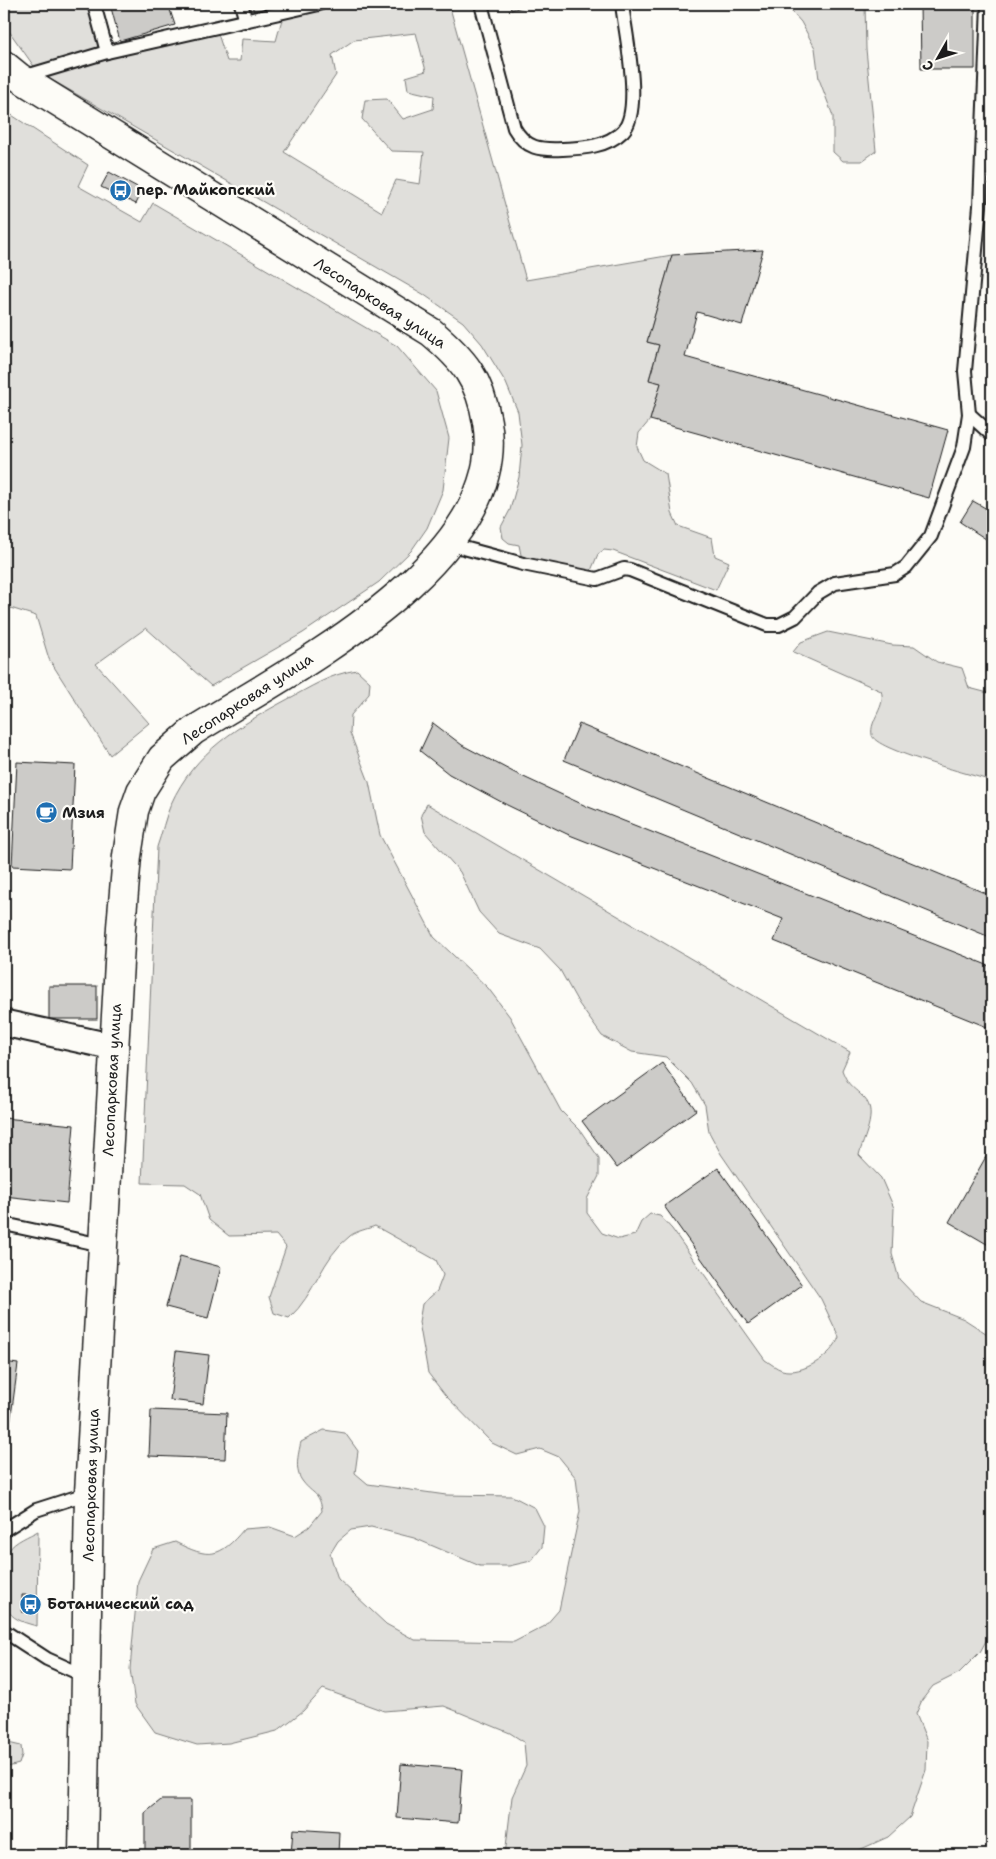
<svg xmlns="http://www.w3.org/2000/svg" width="996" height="1859" viewBox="0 0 996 1859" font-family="'Shantell Sans',sans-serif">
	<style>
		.green { fill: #e0dfdb; stroke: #7e7e7c; fill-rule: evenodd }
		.building { fill: #cccbc8; stroke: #1c1c1c }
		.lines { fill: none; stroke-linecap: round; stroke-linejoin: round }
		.lane-casing { stroke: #1c1c1c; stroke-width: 16 }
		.street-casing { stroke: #1c1c1c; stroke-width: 29 }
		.primary-casing { stroke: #1c1c1c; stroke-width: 31 }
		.lane { stroke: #fdfcf7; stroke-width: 12 }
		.street { stroke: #fdfcf7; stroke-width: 25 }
		.primary { stroke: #fdfcf7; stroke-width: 28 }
		.labels { text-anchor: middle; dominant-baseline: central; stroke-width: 4.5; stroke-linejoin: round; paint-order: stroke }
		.poi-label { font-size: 15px; font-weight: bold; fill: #1c1c1c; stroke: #fdfcf7; text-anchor: start }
		.street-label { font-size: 15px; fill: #1c1c1c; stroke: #fdfcf7 }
	</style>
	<rect width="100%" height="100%" fill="#fdfcf7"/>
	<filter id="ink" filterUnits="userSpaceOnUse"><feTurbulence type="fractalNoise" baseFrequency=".02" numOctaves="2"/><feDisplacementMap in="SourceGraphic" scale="10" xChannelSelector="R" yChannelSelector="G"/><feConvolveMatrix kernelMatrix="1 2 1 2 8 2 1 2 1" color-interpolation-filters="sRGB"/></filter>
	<g filter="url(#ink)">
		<g class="green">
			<path d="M 4,4 L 101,4 L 114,50 L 216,28 L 227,61 L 240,61 L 242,39 L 276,41 L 284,12 L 319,4 L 449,4 L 526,280 L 672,255 L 647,342 L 659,345 L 649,379 L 661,383 L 650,420 L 639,433 L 637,447 L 643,460 L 666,474 L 672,513 L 678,526 L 712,538 L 715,556 L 729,562 L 716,590 L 613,551 L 604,550 L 598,554 L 590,573 L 524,559 L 521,555 L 519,545 L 509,543 L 503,538 L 501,527 L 510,510 L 519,477 L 522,445 L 518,412 L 506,383 L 482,344 L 463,322 L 423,294 L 38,72 L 4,24 ZM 416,33 L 426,71 L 406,77 L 408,90 L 434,96 L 433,109 L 403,119 L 387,99 L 365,100 L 362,119 L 391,151 L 424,152 L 420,184 L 396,180 L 382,212 L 284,152 L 336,75 L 332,55 L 354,40 Z"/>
			<polygon points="785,4 865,4 866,49 876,151 862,161 843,161 833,152 833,116 819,79 815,48 801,22"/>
			<polygon points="4,110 88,165 78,186 142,222 153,203 397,346 436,391 449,438 443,490 427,528 411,551 379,582 303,633 211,686 146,628 96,664 149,723 110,755 49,659 36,616 4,606"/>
			<path d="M 828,632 L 892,645 L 914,646 L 937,662 L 962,668 L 969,688 L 992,694 L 992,781 C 974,775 874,750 872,735 C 869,720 887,706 881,691 L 793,652 L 801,642 Z"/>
			<path d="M 357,670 L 370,682 L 369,694 L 351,715 L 350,733 L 369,782 L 380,835 L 434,937 L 488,988 L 510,1017 L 561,1111 L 580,1130 L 599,1158 L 599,1176 L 587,1199 L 587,1213 L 602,1233 L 619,1239 L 635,1235 L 641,1222 L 650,1214 L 660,1216 L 672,1229 L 765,1360 C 770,1363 776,1368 782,1370 C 802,1376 833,1355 839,1337 L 821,1299 L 721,1154 L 709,1132 L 705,1105 L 692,1083 L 666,1057 L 632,1052 L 602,1036 L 579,1004 L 560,970 L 540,949 L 499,934 L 479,912 L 460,872 L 425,832 L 421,815 L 427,804 L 850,1052 L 842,1070 C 849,1088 853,1086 865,1099 C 878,1113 863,1139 859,1155 L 881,1178 L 894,1208 L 892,1254 L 899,1279 L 921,1302 L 964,1319 L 992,1337 L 992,1542 L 989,1564 L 992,1568 L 992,1630 L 980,1652 L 959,1673 L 933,1686 L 922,1700 L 916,1714 L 927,1741 L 926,1770 L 910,1817 L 888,1837 L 848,1855 L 505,1855 L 512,1797 L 526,1766 L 524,1742 L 510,1733 L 444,1706 L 384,1711 L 323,1689 L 303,1711 L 277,1731 L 229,1743 L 197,1745 L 155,1732 L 135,1704 L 130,1669 L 138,1581 L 153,1549 L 175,1542 C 209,1559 219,1559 244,1529 L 270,1527 L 295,1536 L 309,1527 L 322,1511 C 320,1492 313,1495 303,1482 C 294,1471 298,1455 301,1442 L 324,1430 L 345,1433 L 358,1451 L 355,1473 L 368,1484 L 446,1495 L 512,1496 L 535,1508 L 544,1526 L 542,1547 L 531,1561 L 509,1566 L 480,1566 L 414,1538 L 371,1527 L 351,1530 L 338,1541 L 330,1554 L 338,1579 L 386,1624 L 415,1640 L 514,1642 L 545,1626 L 559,1610 L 580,1511 L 576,1478 L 559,1457 L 540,1449 L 517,1455 L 492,1443 L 445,1395 L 428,1373 L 419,1322 L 422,1304 L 437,1291 L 443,1275 L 436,1260 L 375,1226 C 368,1229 356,1231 350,1236 C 322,1257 315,1295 289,1318 L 274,1313 L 269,1297 L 286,1247 L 276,1235 L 229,1236 L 209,1220 L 200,1194 L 185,1184 L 142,1183 L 157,847 C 162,833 165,818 171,804 C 194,752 240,725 288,699 C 311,687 330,674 357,670 Z"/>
			<path d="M 38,1531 L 37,1626 C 3,1618 4,1608 5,1576 C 5,1568 4,1557 9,1550 C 15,1541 29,1536 38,1531 Z"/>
			<polygon points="4,1742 21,1746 22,1755 19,1764 4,1768"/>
		</g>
		<g class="building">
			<polygon points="110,4 168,4 175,25 120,41"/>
			<polygon points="252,4 292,4 254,14"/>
			<polygon points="510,4 533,4 511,10"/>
			<polygon points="920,4 975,4 975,69 921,69"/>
			<polygon points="109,172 143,190 136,204 101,187"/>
			<polygon points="763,250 742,325 697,312 685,357 948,430 929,498 650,420 661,383 649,380 659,345 647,342 672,255"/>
			<polygon points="973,501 987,509 992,501 992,543 960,522"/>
			<polygon points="433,723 462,745 515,773 586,806 992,967 992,1029 774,941 783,919 567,834 507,805 449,774 420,751"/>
			<polygon points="579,724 992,896 992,938 564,760"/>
			<polygon points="17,762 75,765 70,869 12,866"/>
			<rect x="49" y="986" width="48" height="33"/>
			<polygon points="662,1063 696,1110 617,1168 582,1121"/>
			<polygon points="4,1118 74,1125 67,1203 4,1196"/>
			<polygon points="992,1146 992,1247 949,1222"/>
			<polygon points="718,1168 802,1285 748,1324 664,1206"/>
			<polygon points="180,1256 221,1267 208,1318 166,1307"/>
			<polygon points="176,1351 209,1355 203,1404 170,1400"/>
			<polygon points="4,1362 18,1364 4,1469"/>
			<polygon points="151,1410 227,1413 225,1459 149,1456"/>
			<polygon points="22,1595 35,1595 34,1613 22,1612"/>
			<polygon points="401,1764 462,1769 458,1823 397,1818"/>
			<polygon points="161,1800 191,1800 191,1855 145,1855 145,1813"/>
			<polygon points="293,1829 339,1832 338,1855 291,1855"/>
		</g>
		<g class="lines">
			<defs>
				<g id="lane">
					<polyline points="94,4 107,52"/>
					<polyline points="241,4 246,21"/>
					<path d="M 481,4 L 514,128 C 526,149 540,150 562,149 C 583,148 607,147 623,131 C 643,110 625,32 622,4"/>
					<polyline points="23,77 107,52 319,4"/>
					<polyline points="969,414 992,435"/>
					<polyline points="449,544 523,564 597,579 624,569 630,570 767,625 779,625 795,617 818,593 835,583 895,574 906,567 931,536 964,447 969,414 965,371 980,206 988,4"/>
					<polyline points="4,1224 102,1245"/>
					<polyline points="4,1530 36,1510 89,1493"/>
					<polyline points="4,1631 47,1659 85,1676"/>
				</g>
				<polyline id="street" points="4,1023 114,1047"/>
				<path id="primary" d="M 4,65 L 20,78 L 431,332 C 464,360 480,379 487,422 C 511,560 290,670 193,731 L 162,758 L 141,791 L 134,811 L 127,856 L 121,927 L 89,1493 L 83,1855"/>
			</defs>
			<use href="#lane" class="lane-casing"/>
			<use href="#street" class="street-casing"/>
			<use href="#primary" class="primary-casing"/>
			<use href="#lane" class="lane"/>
			<use href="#street" class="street"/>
			<use href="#primary" class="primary"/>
		</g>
	</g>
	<defs>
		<symbol id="bus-disc" viewBox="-11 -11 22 22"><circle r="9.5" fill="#1f6fb2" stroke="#fdfcf7"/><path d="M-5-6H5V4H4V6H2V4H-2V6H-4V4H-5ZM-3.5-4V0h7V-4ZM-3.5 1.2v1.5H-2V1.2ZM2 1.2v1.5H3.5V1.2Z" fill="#fff"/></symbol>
		<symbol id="cafe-disc" viewBox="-11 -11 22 22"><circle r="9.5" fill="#1f6fb2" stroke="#fdfcf7"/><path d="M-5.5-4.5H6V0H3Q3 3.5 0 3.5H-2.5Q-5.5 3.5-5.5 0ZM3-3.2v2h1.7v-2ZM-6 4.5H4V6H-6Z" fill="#fff"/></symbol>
	</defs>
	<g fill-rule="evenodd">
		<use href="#bus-disc" x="108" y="178" width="25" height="25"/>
		<use href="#cafe-disc" x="34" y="800" width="25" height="25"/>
		<use href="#bus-disc" x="18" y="1592" width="25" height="25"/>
	</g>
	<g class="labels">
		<g class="poi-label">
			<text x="136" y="190">пер. Майкопский</text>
			<text x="62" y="813">Мзия</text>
			<text x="47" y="1604">Ботанический сад</text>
		</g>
		<g class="street-label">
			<text transform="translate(380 303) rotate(33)">Лесопарковая улица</text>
			<text transform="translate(247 699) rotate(-33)">Лесопарковая улица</text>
			<text transform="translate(112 1080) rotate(-87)">Лесопарковая улица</text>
			<text transform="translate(91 1485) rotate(-88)">Лесопарковая улица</text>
		</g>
	</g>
	<rect width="996" height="1859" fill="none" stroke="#fdfcf7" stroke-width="20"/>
	<rect x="10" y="10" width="976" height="1839" fill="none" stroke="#1c1c1c" stroke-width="2" filter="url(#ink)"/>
	<g transform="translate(938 58) rotate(231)" stroke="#fdfcf7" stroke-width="4" paint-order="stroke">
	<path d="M0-4L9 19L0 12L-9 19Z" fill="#1c1c1c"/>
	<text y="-8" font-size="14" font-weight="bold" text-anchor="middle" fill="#1c1c1c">С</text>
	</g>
</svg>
